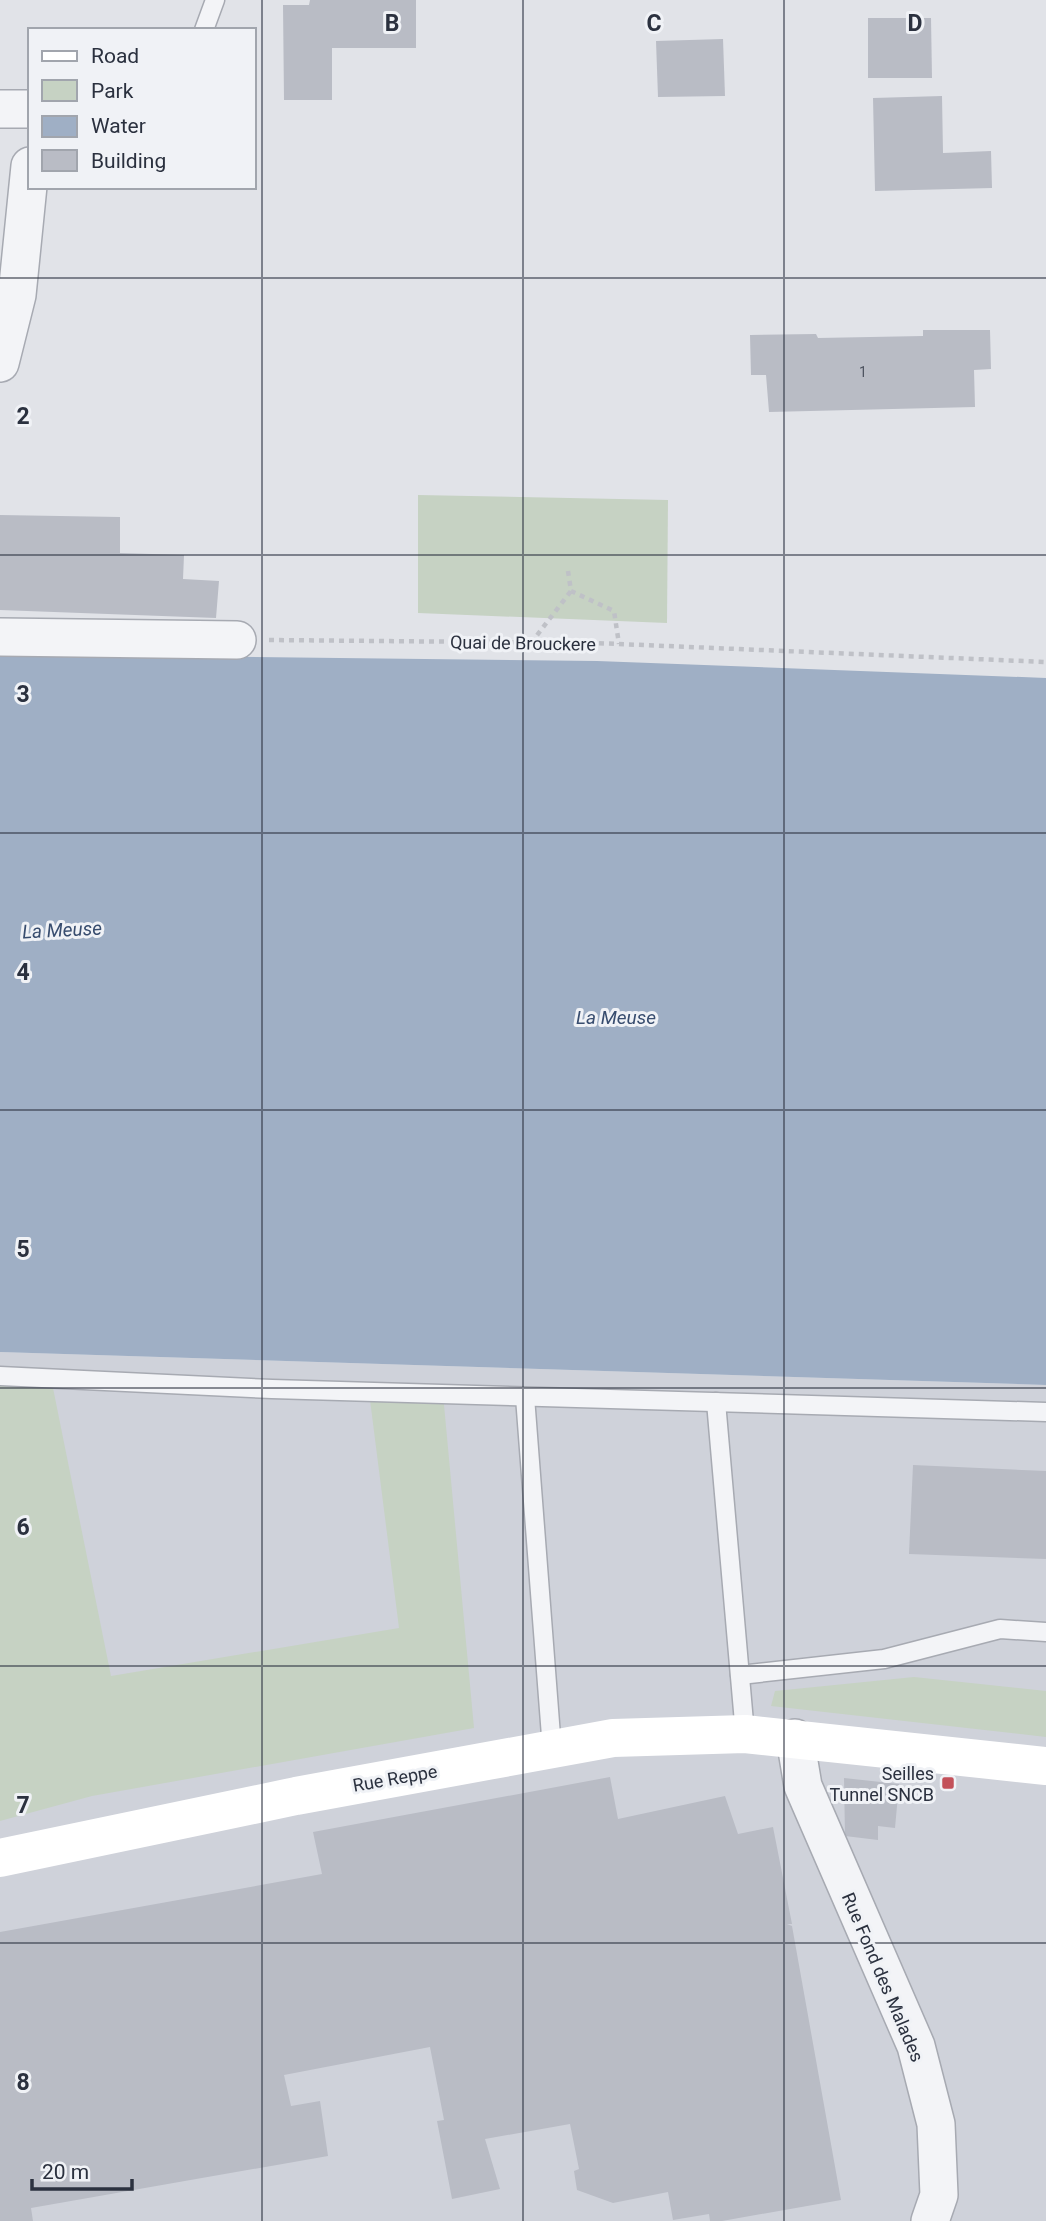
<svg xmlns="http://www.w3.org/2000/svg" width="1046" height="2221" viewBox="0 0 1046 2221" font-family="Roboto,sans-serif">
	<style>
		.built { fill: #cfd2da }
		.green { fill: #c6d2c3 }
		.water { fill: #9fafc5 }
		.building { fill: #b9bcc5 }
		.lines { fill: none; stroke-linecap: round; stroke-linejoin: round }
		.lane-casing { stroke: #a7aab2; stroke-width: 21 }
		.street-casing { stroke: #a7aab2; stroke-width: 40 }
		.path { stroke: #bfc1c7; stroke-width: 4.5; stroke-dasharray: 5 5; stroke-linecap: butt }
		.lane { stroke: #f3f4f7; stroke-width: 18 }
		.street { stroke: #f3f4f7; stroke-width: 37 }
		.secondary { stroke: #fff; stroke-width: 38 }
		.grid { fill: none; stroke: #2b313f; stroke-width: 2; stroke-opacity: 0.55 }
		.poi-dot { fill: #c3515a; stroke: #f0f2f6; stroke-width: 2.5 }
		.labels { text-anchor: middle; dominant-baseline: central; stroke-width: 6; stroke-linejoin: round; paint-order: stroke }
		.number-label { font-size: 14px; fill: #4e5460 }
		.street-label { font-size: 18px; fill: #2b313f; stroke: #f0f2f6 }
		.poi-label { font-size: 18px; fill: #2b313f; stroke: #f0f2f6; text-anchor: end }
		.water-label { font-size: 19px; font-style: italic; fill: #384d6f; stroke: #f0f2f6 }
		.grid-label { font-size: 23px; text-anchor: middle; font-weight: bold; fill: #2b313f; stroke: #f0f2f6; stroke-width: 6; stroke-linejoin: round; paint-order: stroke }
	</style>
	<rect width="100%" height="100%" fill="#e1e3e8"/>
	<polygon class="built" points="0,1352 1046,1385 1046,2221 0,2221"/>
	<g class="green">
		<polygon points="418,495 668,500 667,623 418,613"/>
		<polygon points="0,1376 51,1378 111,1676 399,1628 369,1392 443,1394 474,1728 92,1796 0,1821"/>
		<polygon points="914,1677 1046,1691 1046,1737 771,1706 775,1691"/>
	</g>
	<polygon class="water" points="0,654 597,661 1046,678 1046,1385 0,1352"/>
	<g class="building">
		<polygon points="310,0 416,0 416,48 332,48 332,100 284,100 283,5 309,5"/>
		<polygon points="868,18 931,18 932,78 868,78"/>
		<polygon points="723,39 725,96 658,97 656,41"/>
		<polygon points="942,96 943,153 991,151 992,188 875,191 873,98"/>
		<polygon points="923,330 990,330 991,369 974,370 975,407 769,412 766,375 751,375 750,335 816,334 818,338 923,336"/>
		<polygon points="0,515 120,517 120,553 184,555 183,579 219,581 216,618 0,610"/>
		<polygon points="913,1465 1046,1471 1046,1559 909,1554"/>
		<polygon points="610,1777 618,1819 725,1796 738,1834 773,1827 792,1924 787,1924 792,1926 841,2200 722,2221 710,2221 709,2214 673,2220 668,2192 613,2203 577,2190 574,2171 579,2169 570,2124 485,2139 500,2189 452,2199 437,2121 444,2120 430,2047 284,2075 291,2106 320,2101 328,2156 31,2208 33,2221 0,2221 0,1932 322,1874 313,1832"/>
		<polygon points="844,1778 899,1784 895,1828 878,1826 878,1840 845,1836"/>
	</g>
	<g class="lines">
		<defs>
			<g id="lane">
				<polyline points="204,30 215,0"/>
				<polyline points="0,1376 272,1389 1046,1412"/>
				<polyline points="525,1397 552,1749"/>
				<polyline points="716,1402 745,1734"/>
				<polyline points="740,1675 884,1659 1000,1629 1046,1632"/>
			</g>
			<g id="street">
				<polyline points="0,109 30,109"/>
				<polyline points="0,363 17,295 30,166"/>
				<polyline points="0,637 237,640"/>
				<polyline points="795,1738 803,1786 916,2046 936,2124 939,2195 930,2221"/>
			</g>
		</defs>
		<use href="#lane" class="lane-casing"/>
		<use href="#street" class="street-casing"/>
		<g class="path">
			<polyline points="568,571 571,591 614,611 619,644"/>
			<polyline points="269,640 595,643 1046,662"/>
			<polyline points="531,643 571,591"/>
		</g>
		<use href="#lane" class="lane"/>
		<use href="#street" class="street"/>
		<polyline class="secondary" points="0,1858 296,1796 613,1738 745,1734 1046,1766"/>
	</g>
	<path class="grid" d="M 262,0 L 262,2221M 523,0 L 523,2221M 784,0 L 784,2221M 0,278 L 1046,278M 0,555 L 1046,555M 0,833 L 1046,833M 0,1110 L 1046,1110M 0,1388 L 1046,1388M 0,1666 L 1046,1666M 0,1943 L 1046,1943"/>
	<rect class="poi-dot" x="941" y="1776" width="14" height="14" rx="3.5"/>
	<g class="labels">
		<g class="number-label">
			<text x="863" y="372">1</text>
		</g>
		<g class="street-label">
			<text transform="translate(523 643) rotate(1)">Quai de Brouckere</text>
			<text transform="translate(395 1778) rotate(-10)">Rue Reppe</text>
			<text transform="translate(883 1977) rotate(67)">Rue Fond des Malades</text>
		</g>
		<g class="poi-label">
			<text x="934" y="1773">Seilles<tspan x="934" dy="21">Tunnel SNCB</tspan></text>
		</g>
		<g class="water-label">
			<text transform="translate(62 930) rotate(-3)">La Meuse</text>
			<text x="616" y="1017">La Meuse</text>
		</g>
	</g>
	<g class="grid-label">
		<text x="392" y="31">B</text>
		<text x="654" y="31">C</text>
		<text x="915" y="31">D</text>
		<text x="23" y="424">2</text>
		<text x="23" y="702">3</text>
		<text x="23" y="980">4</text>
		<text x="23" y="1257">5</text>
		<text x="23" y="1535">6</text>
		<text x="23" y="1813">7</text>
		<text x="23" y="2090">8</text>
	</g>
	<rect x="28" y="28" width="228" height="161" fill="#f0f2f6" stroke="#a1a5ad" stroke-width="2"/>
	<rect x="42" y="51" width="35" height="10" fill="#ffffff" stroke="#a1a5ad" stroke-width="2"/>
	<text x="91" y="63" font-size="21" fill="#2b313f">Road</text>
	<rect x="42" y="80" width="35" height="21" fill="#c6d2c3" stroke="#a1a5ad" stroke-width="2"/>
	<text x="91" y="98" font-size="21" fill="#2b313f">Park</text>
	<rect x="42" y="116" width="35" height="21" fill="#9fafc5" stroke="#a1a5ad" stroke-width="2"/>
	<text x="91" y="133" font-size="21" fill="#2b313f">Water</text>
	<rect x="42" y="150" width="35" height="21" fill="#b9bcc5" stroke="#a1a5ad" stroke-width="2"/>
	<text x="91" y="168" font-size="21" fill="#2b313f">Building</text>
	<path d="M32 2179v10h100v-10" fill="none" stroke="#2b313f" stroke-width="3.5"/>
	<text x="42" y="2179" font-size="21" fill="#2b313f" stroke="#f0f2f6" stroke-width="5" paint-order="stroke">20 m</text>
</svg>
